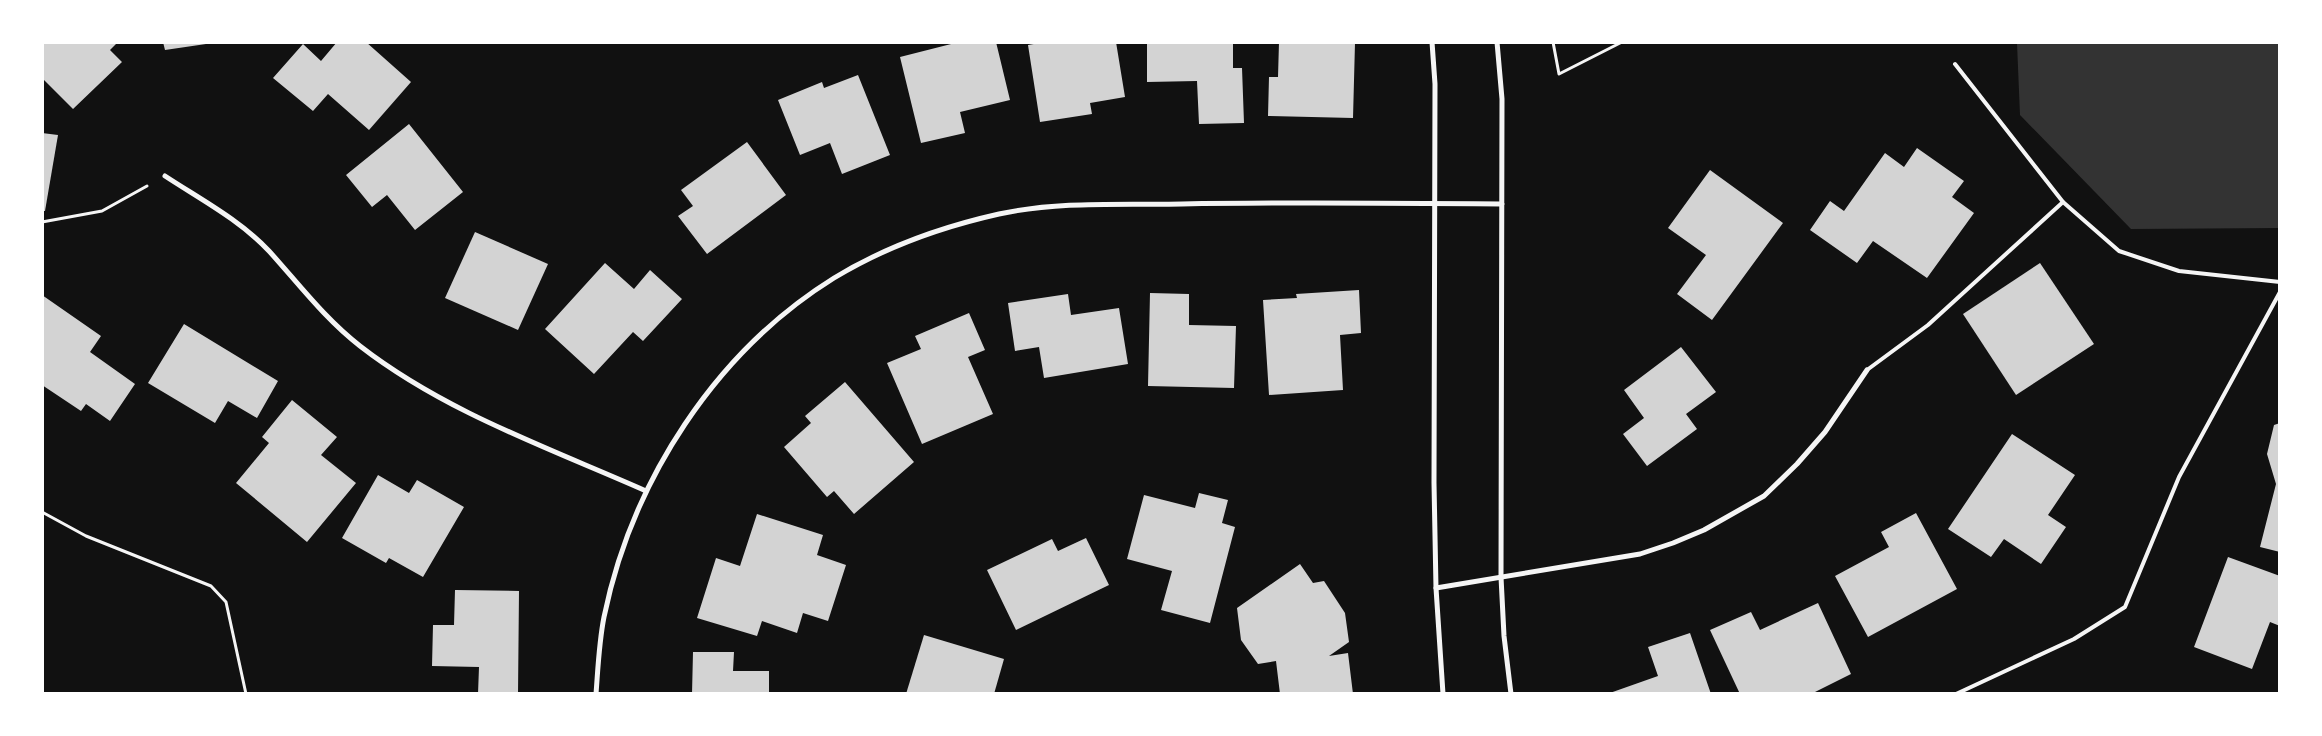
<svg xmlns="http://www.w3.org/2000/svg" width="2322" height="736" viewBox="0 0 2322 736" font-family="'Source Sans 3',sans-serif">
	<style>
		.water { fill: #333 }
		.building { fill: #d3d3d3 }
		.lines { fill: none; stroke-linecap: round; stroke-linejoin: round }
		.path { stroke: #f5f5f5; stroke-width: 3 }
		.service { stroke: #f5f5f5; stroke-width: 4 }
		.minor { stroke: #f5f5f5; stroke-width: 5 }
	</style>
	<rect width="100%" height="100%" fill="#111"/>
	<polygon class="water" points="2017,43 2279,43 2279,228 2131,229 2020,115"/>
	<g class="building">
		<polygon points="42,42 118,42 110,50 122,62 73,109 42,78"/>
		<polygon points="163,42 206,42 206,44 165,50"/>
		<polygon points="337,42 366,42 411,82 369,130 328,94 313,111 273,78 303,44 321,61"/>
		<polygon points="959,42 996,42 1010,100 960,112 965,133 921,143 900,57"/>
		<polygon points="1045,42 1116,42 1125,97 1090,103 1092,114 1040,122 1028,45"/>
		<polygon points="1147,42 1233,42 1233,68 1242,68 1244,123 1199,124 1197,81 1147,82"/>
		<polygon points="1279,42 1355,43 1353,118 1268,116 1269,77 1278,77"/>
		<polygon points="858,75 890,155 842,174 830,143 800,155 778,100 822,82 824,88"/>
		<polygon points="409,124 463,192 415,230 387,195 372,207 346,175"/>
		<polygon points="42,133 58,135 45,211 42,211"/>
		<polygon points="747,142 786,195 707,254 678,216 693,206 681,190"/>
		<polygon points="1917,148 1964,181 1952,197 1974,213 1927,278 1873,241 1857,263 1810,230 1830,201 1844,211 1885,153 1904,167"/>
		<polygon points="1710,170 1783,223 1712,320 1677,294 1706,255 1668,228"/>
		<polygon points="475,232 548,264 518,330 445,298"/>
		<polygon points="605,263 634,289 650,270 682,299 643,341 633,332 594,374 545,329"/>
		<polygon points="2040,263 2094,344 2016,395 1963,314"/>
		<polygon points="1359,290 1361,333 1340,335 1343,390 1269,395 1263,300 1297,298 1296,294"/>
		<polygon points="1150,293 1189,294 1189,325 1236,326 1234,388 1148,386"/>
		<polygon points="1068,294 1071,315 1119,308 1128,364 1044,378 1039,347 1015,351 1008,303"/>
		<polygon points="42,295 101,336 90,352 135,384 110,421 86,404 81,411 42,385"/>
		<polygon points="969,313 985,350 968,357 993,414 922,444 887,363 921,349 915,336"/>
		<polygon points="184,324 278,381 257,418 228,401 215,423 148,383"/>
		<polygon points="1681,347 1716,392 1686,414 1697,429 1647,466 1623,434 1644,418 1624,390"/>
		<polygon points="845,382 914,462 854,514 834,491 827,497 784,447 811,423 805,416"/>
		<polygon points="292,400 337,437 321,455 356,483 307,542 236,483 269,443 262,437"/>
		<polygon points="2280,423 2280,552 2260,547 2276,484 2267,454 2274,425"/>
		<polygon points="2012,434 2075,475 2048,515 2066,527 2041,564 2004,539 1991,557 1948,529"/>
		<polygon points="378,475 409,493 417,480 464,507 423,577 389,558 386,563 342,538"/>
		<polygon points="1199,493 1228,500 1222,523 1235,527 1210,623 1161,610 1172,571 1127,559 1144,495 1195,508"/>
		<polygon points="1916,513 1957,589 1868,637 1835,576 1889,547 1881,532"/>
		<polygon points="757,514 823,535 817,555 846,565 828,621 803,613 797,633 762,621 757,636 697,618 716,558 740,566"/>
		<polygon points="1086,538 1109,585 1016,630 987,570 1052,539 1058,551"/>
		<polygon points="2228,557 2280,576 2280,626 2270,622 2252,669 2194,647"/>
		<polygon points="1300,564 1313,583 1324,581 1345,613 1349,642 1329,656 1348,653 1353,694 1280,694 1276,661 1258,664 1241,640 1237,608"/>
		<polygon points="455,590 519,591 518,694 478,694 479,667 432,666 433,625 454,625"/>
		<polygon points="1818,603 1851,674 1811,694 1740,694 1710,630 1751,612 1760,630"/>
		<polygon points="1690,633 1711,694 1607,694 1658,676 1648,647"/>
		<polygon points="924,635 1004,659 994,694 906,694"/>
		<polygon points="693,652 734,652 733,671 769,671 769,694 692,694"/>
	</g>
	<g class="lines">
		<g class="path">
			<polyline points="1553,42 1559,74 1622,42"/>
			<polyline points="42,222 102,211 147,186"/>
			<polyline points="42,512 86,536 211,586 226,602 246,694"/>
		</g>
		<g class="service">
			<polyline points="1955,64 2063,202 2119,251 2179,271 2280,282"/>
			<polyline points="1867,370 1928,325 2063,202"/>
			<polyline points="1956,694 2074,639 2125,607 2179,477 2280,292"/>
		</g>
		<g class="minor">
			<polyline points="1432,42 1435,84 1434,483 1436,588 1443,694"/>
			<polyline points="1497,42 1502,99 1501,577 1504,636 1511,694"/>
			<path d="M 165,176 C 200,199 240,220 269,251 C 298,283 325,319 360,346 C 445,412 549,448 646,491"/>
			<polyline points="1436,588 1640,554 1673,543 1704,530 1764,496 1797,464 1825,432 1867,370"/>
			<path d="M 596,694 C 598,668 599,642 604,617 C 632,481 715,352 834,278 C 885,247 941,227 999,214 C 1059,201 1121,205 1182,204 C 1289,202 1395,203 1502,204"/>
		</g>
	</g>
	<rect width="2322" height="736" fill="none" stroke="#ffffff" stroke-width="88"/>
</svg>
